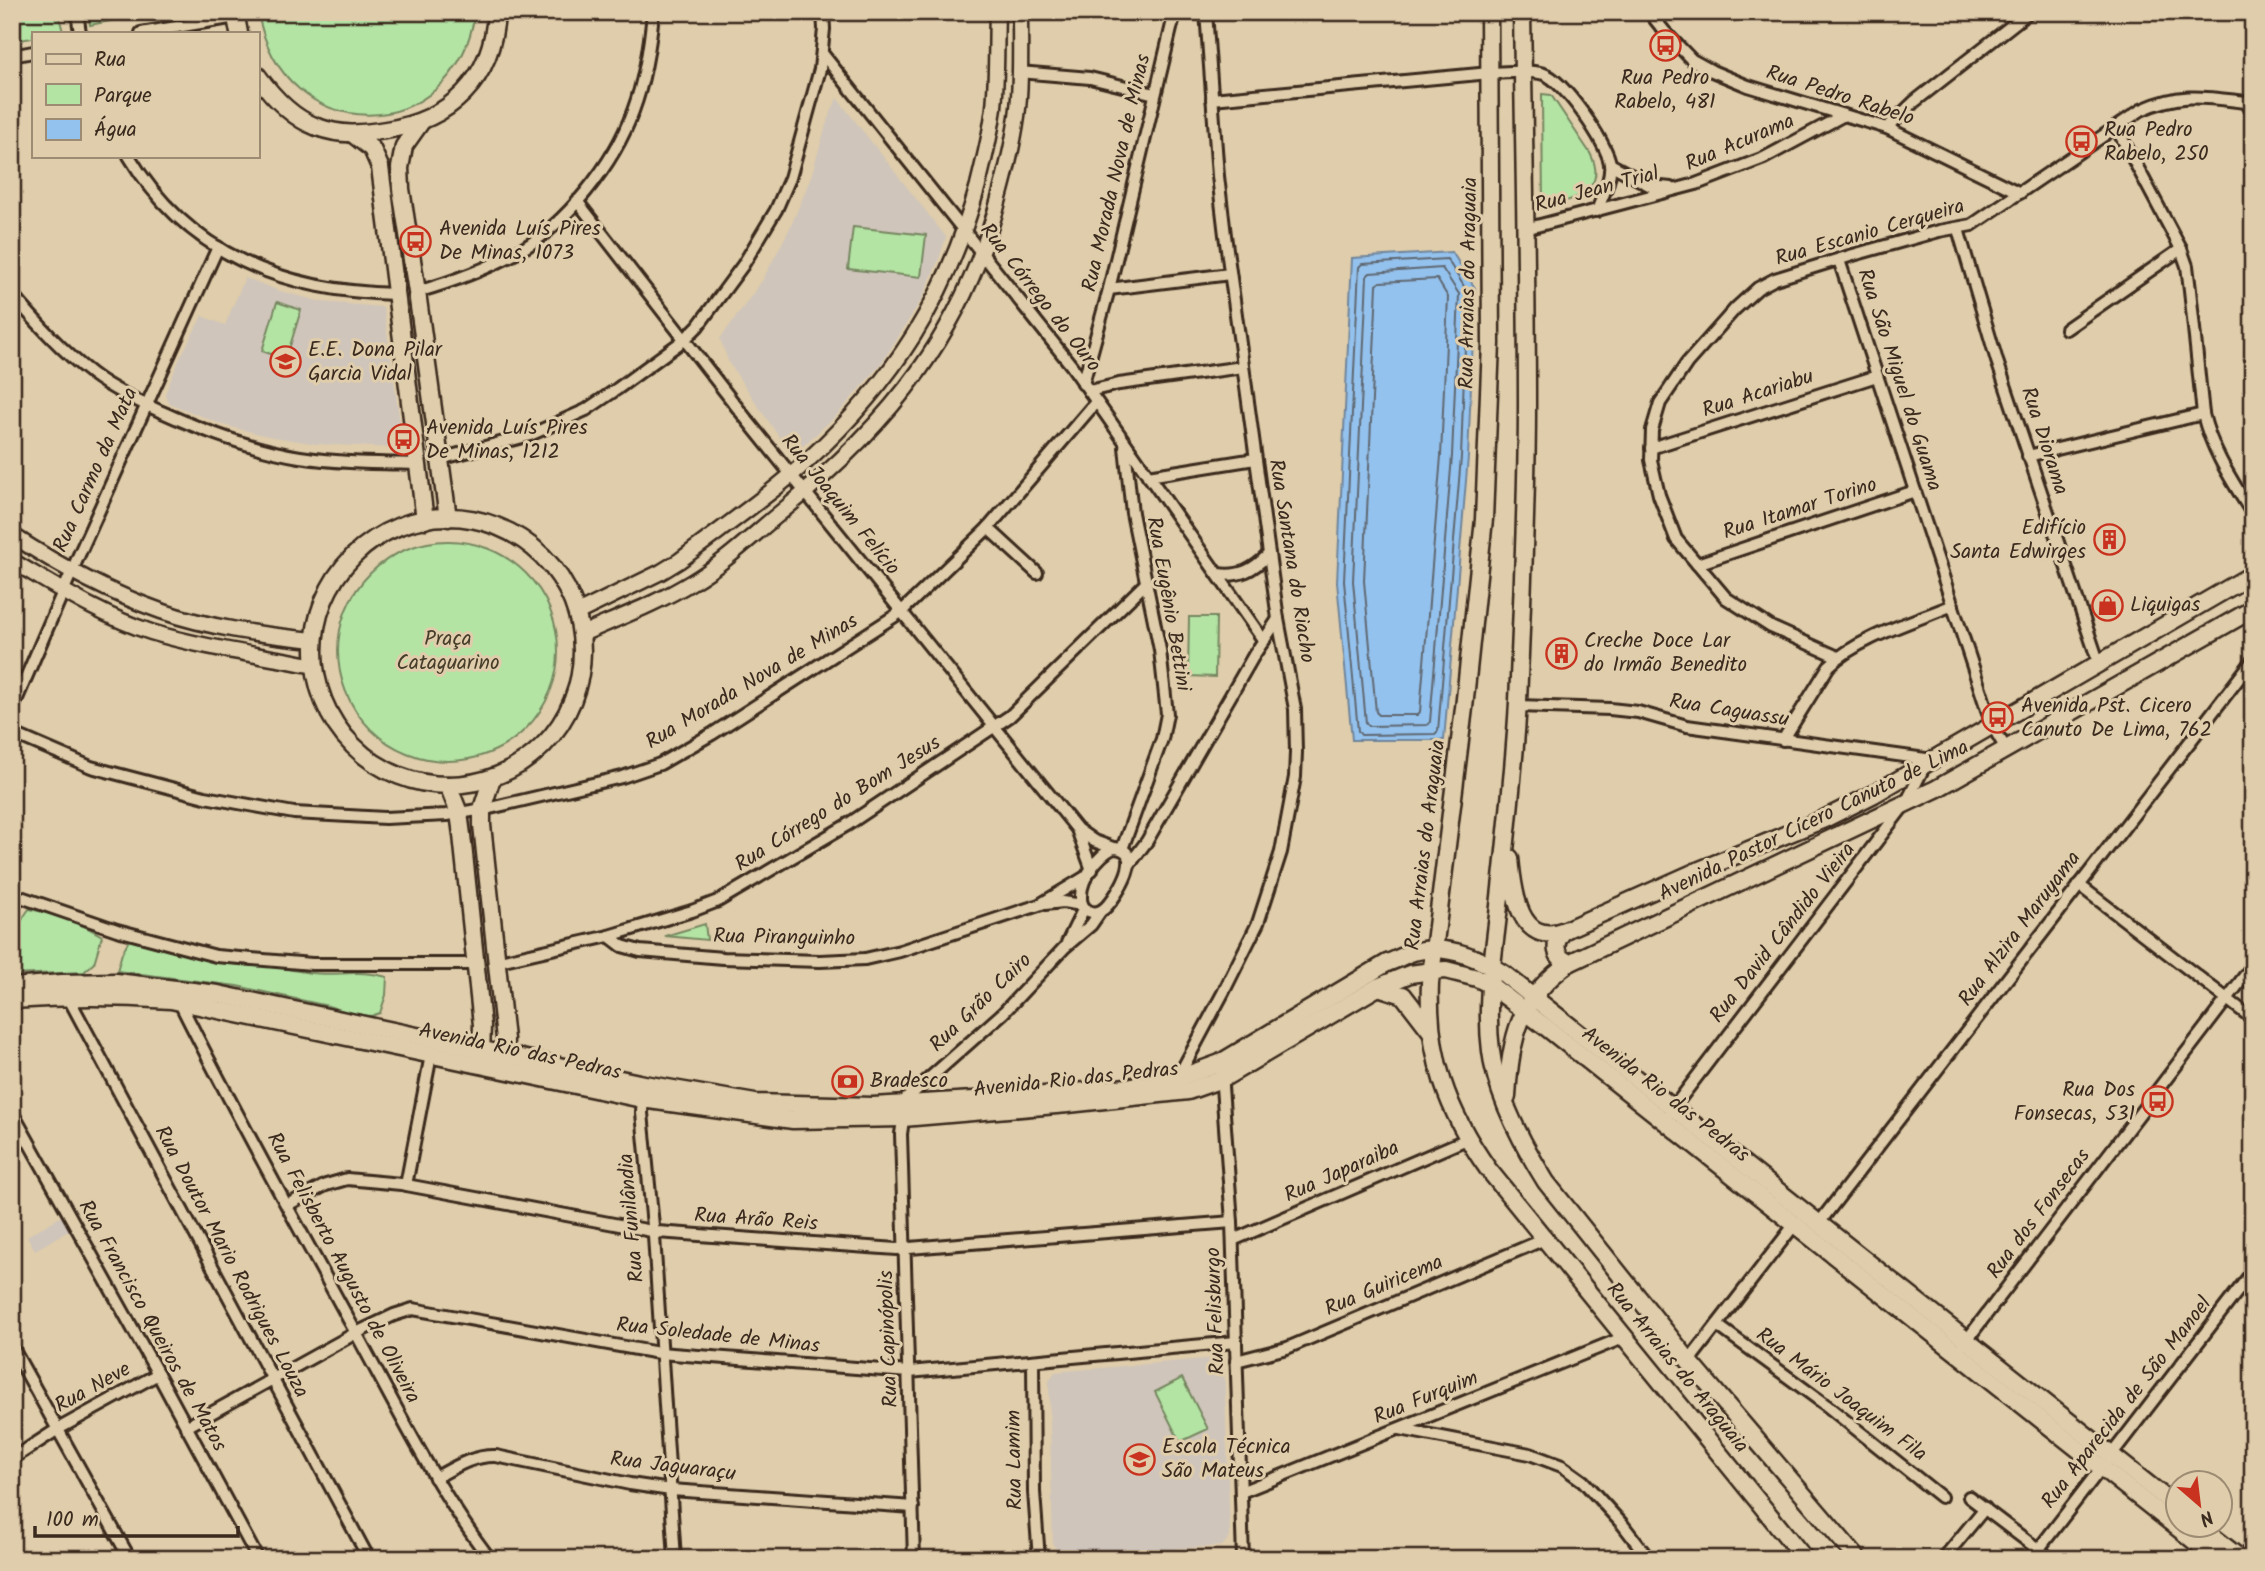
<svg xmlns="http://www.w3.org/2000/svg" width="2265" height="1571" viewBox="0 0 2265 1571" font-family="Kalam,sans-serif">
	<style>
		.built { fill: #cfc5bb }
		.green { fill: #b3e4a4; stroke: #778761; stroke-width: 2 }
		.water { fill: #94c2ee; stroke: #70859b; stroke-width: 2 }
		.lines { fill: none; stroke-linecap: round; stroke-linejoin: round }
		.shore { stroke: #5f6771; stroke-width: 2 }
		.minor-casing { stroke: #3b2a1e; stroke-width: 16 }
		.tertiary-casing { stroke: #3b2a1e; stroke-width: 19 }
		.secondary-casing { stroke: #3b2a1e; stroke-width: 21 }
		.minor { stroke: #dfcdab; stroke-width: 10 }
		.tertiary { stroke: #dfcdab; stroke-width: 14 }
		.secondary { stroke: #dfcdab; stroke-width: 16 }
		.labels { text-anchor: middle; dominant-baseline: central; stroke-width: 6; stroke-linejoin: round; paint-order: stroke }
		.poi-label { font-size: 21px; fill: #3b2a1e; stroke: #dfcdab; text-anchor: start }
		.street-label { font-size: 21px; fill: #3b2a1e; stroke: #dfcdab }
		.park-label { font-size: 21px; fill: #473d2b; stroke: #dfcdab }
	</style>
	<rect width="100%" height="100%" fill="#dfcdab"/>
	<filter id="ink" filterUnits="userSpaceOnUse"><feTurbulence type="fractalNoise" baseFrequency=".0143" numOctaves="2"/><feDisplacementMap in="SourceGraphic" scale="14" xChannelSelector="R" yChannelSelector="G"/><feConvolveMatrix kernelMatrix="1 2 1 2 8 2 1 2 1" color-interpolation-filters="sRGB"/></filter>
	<g filter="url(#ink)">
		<g class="built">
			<polygon points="837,98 946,237 939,259 922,299 881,364 837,415 792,456 729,363 720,339 762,281 790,228 810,180 826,125"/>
			<polygon points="245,278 280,291 322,302 382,307 384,311 400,423 400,434 397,444 392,448 317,444 268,436 223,425 169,403 165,394 179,360 202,316 225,325"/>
			<polygon points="62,1216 70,1230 35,1250 27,1236"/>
			<polygon points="1217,1358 1224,1364 1230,1537 1222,1546 1063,1555 1053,1545 1049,1381 1055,1372"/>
		</g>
		<g class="green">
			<polygon points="12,12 58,12 63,32 33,33 33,38 12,41"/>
			<polygon points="88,12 154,12 90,25"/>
			<path d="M 258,12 L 475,12 C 456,148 282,150 258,12 Z"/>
			<path d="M 1542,94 L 1551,95 L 1590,153 C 1610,192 1571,200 1543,208 Z"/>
			<polygon points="853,227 926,235 921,277 848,269"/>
			<polygon points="277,302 301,310 286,359 262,351"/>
			<circle cx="448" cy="651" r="110"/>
			<polygon points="1189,617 1216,617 1215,677 1188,676"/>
			<path d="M 29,909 C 55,914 80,922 102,936 L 94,963 L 84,972 L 12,975 C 12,950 13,930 29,909 Z"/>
			<polygon points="705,924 707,940 665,936"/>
			<path d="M 130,938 C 190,951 250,964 311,973 C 337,976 361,969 387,977 L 386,995 L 380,1013 L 371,1016 L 354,1014 L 328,1006 L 237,986 L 117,971 L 122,953 Z"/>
			<polygon points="1182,1378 1208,1429 1180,1442 1155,1392"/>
		</g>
		<polygon class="water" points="1452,252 1475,288 1468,457 1444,740 1352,740 1337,582 1352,258"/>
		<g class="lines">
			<g class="shore">
				<polygon points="1447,259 1467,291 1461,457 1438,731 1435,734 1361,735 1358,731 1344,581 1359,267 1362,264"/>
				<polygon points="1442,268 1459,294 1452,456 1430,722 1427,725 1369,726 1366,723 1353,581 1367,276 1370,273"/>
				<polygon points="1437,279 1448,297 1441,456 1420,712 1417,715 1379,715 1376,712 1364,581 1377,285 1380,282"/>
			</g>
			<defs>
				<g id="minor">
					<polyline points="77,12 80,33"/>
					<polyline points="1649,12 1665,32 1692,60 1712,71 1748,86 1887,128 2020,193"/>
					<polyline points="141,33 236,17"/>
					<polyline points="822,53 1071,365 1264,641"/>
					<polyline points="12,56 33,52"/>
					<polyline points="1019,72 1090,78 1155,94"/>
					<path d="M 1212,99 L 1490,73 C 1507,73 1528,69 1544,74 C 1563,80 1608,144 1610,164 C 1612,179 1602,197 1597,211"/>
					<path d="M 2116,127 L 2181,249 L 2187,266 L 2190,290 L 2203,414 C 2212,452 2233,482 2253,515"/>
					<polyline points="1887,128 1914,102 2029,12"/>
					<path d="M 129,156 C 188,255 284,291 395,294"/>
					<polyline points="1610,164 1651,186 1671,188"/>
					<polyline points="577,201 747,420 1077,829 1094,841 1113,848"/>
					<polyline points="1525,229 1696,184 1764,158 1844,115"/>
					<polyline points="1958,229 1997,361 2099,664"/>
					<polyline points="1839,260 1992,725 2006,749"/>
					<polyline points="1109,289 1230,274"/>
					<path d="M 417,292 C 452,282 485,270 516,253 C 566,225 614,164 633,111 C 645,79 650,46 653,12"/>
					<path d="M 12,294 C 37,323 62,351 92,374 C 113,390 138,401 162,412 C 206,432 252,449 300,457 C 338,463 378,463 417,464"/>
					<polyline points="2066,329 2181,249"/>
					<polyline points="1083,384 1109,289 1175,12"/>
					<polyline points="1089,391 1119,384 1243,367"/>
					<polyline points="1651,448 1877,376"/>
					<polyline points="2028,456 2203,414"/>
					<polyline points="440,459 530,435 586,410 617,389 684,340 698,326 743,265 776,210 790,178 820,69 824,29 823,12"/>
					<polyline points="1148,476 1255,459"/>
					<polyline points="988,528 1037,573"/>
					<polyline points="1697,564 1915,491"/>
					<path d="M 1218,574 C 1241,577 1253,570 1269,554"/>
					<path d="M 1838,657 L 1771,627 L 1726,598 L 1676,539 L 1659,495 L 1651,460 L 1652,430 L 1660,403 L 1687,363 L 1735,309 L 1758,288 L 1775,279 L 1853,255 L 1939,231 L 1972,225 L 2141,110 C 2181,92 2204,97 2246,102 L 2253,113"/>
					<polyline points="1518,706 1610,709 1638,712 1687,726 1933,760"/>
					<polyline points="12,710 78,557 218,247"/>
					<polyline points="12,733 91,767 205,797 294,813 385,818 447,815 490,808 622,777 660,764 712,734 901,612 988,528 1096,402"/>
					<path d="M 1783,740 L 1829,666 C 1857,638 1915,621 1953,605"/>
					<polyline points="1078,832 1092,870"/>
					<path d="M 1113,848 C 1148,848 1117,896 1106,907 C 1095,918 1080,911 1081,896 C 1081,878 1098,856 1113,848 Z"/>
					<polyline points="1122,849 1162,739 1167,714 1160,650 1132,513 1125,447"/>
					<polyline points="1129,865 1147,841 1254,655 1278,619"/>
					<polyline points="2079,885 2253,1019"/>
					<polyline points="12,894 117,930 216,956 312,964 476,964"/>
					<polyline points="1045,904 1063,902 1082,905"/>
					<polyline points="609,936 622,946 640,951 723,958 820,961 865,959 900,951 1039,905 1087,876"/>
					<polyline points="1067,943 1084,908"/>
					<polyline points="495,962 609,936 692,911 718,901 847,825 1010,716 1146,583"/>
					<polyline points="67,995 369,1559"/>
					<path d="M 178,999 C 232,1108 292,1215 350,1322 C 394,1402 434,1486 490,1559"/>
					<polyline points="1221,1073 1232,1222 1243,1559"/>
					<polyline points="1176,1081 1223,993 1258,923 1281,852 1295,777 1296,752 1295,709 1278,619 1225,235 1218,176 1206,12"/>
					<polyline points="643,1094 642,1113 654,1236 675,1559"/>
					<polyline points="12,1112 158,1374 258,1559"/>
					<polyline points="1670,1112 1906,803 1925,765"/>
					<polyline points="406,1185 431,1055"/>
					<polyline points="287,1205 326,1185 347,1179 401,1184 657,1232 897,1249 1232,1222"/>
					<polyline points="1819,1223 2253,660"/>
					<polyline points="1233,1240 1467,1139"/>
					<polyline points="1717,1325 1826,1405 1941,1497"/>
					<polyline points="1963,1345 2253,965"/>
					<polyline points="12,1347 130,1559"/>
					<polyline points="1033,1361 1034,1492 1039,1559"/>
					<polyline points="1236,1361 1287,1348 1545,1239"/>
					<polyline points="1689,1361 1795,1224"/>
					<polyline points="186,1427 356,1333 394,1315 413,1309 659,1353 909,1372 1236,1342"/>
					<polyline points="1400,1429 1530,1454 1562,1466 1583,1481 1623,1525 1649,1559"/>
					<polyline points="12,1459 58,1429 158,1374"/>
					<path d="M 435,1478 C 455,1467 473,1455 496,1456 L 630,1484 L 671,1490 L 913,1507"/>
					<polyline points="1241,1492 1625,1337"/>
					<polyline points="1969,1497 2051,1559"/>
					<polyline points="914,1559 901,1134 906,1099 1003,1013 1064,948 1091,925 1100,912"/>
					<polyline points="1943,1559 1985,1508"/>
					<polyline points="2031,1559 2253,1271"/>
				</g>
				<g id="tertiary">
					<path d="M 12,535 C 59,566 107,592 161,611 C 209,628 264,635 314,640"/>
					<path d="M 12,561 C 57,587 101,616 151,632 C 204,648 260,655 315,666"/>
					<path d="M 577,613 L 661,572 L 679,561 C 722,528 768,497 808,460 C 894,381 947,298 978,185 C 984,160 991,134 994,107 C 997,76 996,44 997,12"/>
					<path d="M 582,634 C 618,618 658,603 692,582 C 724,563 752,536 780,513 C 891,423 965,332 1001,191 C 1009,161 1017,129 1019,97 C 1021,69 1020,40 1020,12"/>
				</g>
				<g id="secondary">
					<polyline points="235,12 239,33"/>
					<path d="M 1489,12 L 1491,343 L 1484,519 L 1464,708 L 1430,983 C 1427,1055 1447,1111 1488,1169 L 1805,1559"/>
					<path d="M 1522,12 C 1524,143 1527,274 1527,405 C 1527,504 1522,603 1518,702 C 1514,773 1506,844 1498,915 C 1493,960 1485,1005 1491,1051 C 1496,1095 1523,1145 1546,1182 L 1689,1361 L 1858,1559"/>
					<path d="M 257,75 C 272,96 292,118 317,127 C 342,136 361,134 386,130 C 450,120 493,80 496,12"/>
					<polyline points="421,122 404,146 400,168 401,189 417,292 448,518"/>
					<polyline points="354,135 372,149 380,167 425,520"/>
					<circle cx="448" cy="651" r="134"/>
					<polyline points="492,778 482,809 482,825 505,1039 504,1063"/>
					<polyline points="448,785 459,813 462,835 482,1025 481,1056"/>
					<path d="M 1510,858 C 1513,891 1519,948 1565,930 L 1695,872 L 1824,819 L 1874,794 L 2253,574"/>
					<path d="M 1565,930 C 1553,941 1553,956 1569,963"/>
					<path d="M 12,987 L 62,983 L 116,982 L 218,994 L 644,1084 L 755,1103 L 873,1106 L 1024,1097 L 1127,1087 L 1176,1079 L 1220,1063 L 1387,963 C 1396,960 1404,955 1413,952 C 1445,943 1478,957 1504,974 L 2178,1508"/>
					<polyline points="1378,987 1403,995 1430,1030"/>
					<path d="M 12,1000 C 66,996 117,996 171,1000 L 642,1099 L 793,1120 L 903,1118 L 1068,1104 L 1188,1091 L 1222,1079 L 1378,987 L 1410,974 L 1432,971 L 1446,970 L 1477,978 L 1489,984 L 1547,1028 L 2217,1559"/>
					<path d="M 1507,1097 C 1510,1039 1519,998 1569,963 L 1936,789 L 2253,609"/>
					<polyline points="2199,1526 2241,1559"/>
				</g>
			</defs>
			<use href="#minor" class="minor-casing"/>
			<use href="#tertiary" class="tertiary-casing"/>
			<use href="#secondary" class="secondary-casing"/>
			<use href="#minor" class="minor"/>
			<use href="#tertiary" class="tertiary"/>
			<use href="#secondary" class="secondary"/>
		</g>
	</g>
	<defs>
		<symbol id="bus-ring" viewBox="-11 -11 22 22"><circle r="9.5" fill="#dfcdab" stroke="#c8321e" stroke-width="1.5"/><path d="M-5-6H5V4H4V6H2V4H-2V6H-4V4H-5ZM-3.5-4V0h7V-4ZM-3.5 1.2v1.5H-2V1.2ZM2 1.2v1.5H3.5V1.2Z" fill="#c8321e"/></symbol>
		<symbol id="school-ring" viewBox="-11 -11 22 22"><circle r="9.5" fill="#dfcdab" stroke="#c8321e" stroke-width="1.5"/><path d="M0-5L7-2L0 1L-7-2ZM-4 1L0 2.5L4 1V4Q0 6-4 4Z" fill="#c8321e"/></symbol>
		<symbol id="building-ring" viewBox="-11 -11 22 22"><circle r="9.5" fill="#dfcdab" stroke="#c8321e" stroke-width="1.5"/><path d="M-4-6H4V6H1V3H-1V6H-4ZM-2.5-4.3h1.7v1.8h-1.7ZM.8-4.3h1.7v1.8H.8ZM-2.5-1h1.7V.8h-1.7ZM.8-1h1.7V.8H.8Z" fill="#c8321e"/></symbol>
		<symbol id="shop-ring" viewBox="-11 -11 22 22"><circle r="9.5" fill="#dfcdab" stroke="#c8321e" stroke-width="1.5"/><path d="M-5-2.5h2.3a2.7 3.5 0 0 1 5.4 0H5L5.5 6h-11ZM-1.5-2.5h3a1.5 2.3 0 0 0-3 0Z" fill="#c8321e"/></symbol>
		<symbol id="bank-ring" viewBox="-11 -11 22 22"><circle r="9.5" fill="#dfcdab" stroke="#c8321e" stroke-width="1.5"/><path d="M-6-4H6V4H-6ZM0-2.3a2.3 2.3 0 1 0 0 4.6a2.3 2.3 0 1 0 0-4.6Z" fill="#c8321e"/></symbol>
		<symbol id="university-ring" viewBox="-11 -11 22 22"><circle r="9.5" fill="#dfcdab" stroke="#c8321e" stroke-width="1.5"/><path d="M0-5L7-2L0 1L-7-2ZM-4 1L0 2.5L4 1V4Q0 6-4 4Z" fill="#c8321e"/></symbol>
	</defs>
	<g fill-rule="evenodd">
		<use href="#bus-ring" x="1648" y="28" width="35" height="35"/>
		<use href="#bus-ring" x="2064" y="124" width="35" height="35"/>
		<use href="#bus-ring" x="398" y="224" width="35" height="35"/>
		<use href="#school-ring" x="268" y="344" width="35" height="35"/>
		<use href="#bus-ring" x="386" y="422" width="35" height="35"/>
		<use href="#building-ring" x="2092" y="522" width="35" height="35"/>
		<use href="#shop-ring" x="2090" y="588" width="35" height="35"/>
		<use href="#building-ring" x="1544" y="636" width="35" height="35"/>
		<use href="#bus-ring" x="1980" y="700" width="35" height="35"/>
		<use href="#bank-ring" x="830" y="1064" width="35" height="35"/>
		<use href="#bus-ring" x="2140" y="1084" width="35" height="35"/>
		<use href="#university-ring" x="1122" y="1442" width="35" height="35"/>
	</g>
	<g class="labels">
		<g class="poi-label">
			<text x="1665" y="78" text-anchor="middle">Rua Pedro<tspan x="1665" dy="24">Rabelo, 481</tspan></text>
			<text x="2104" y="130">Rua Pedro<tspan x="2104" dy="24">Rabelo, 250</tspan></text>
			<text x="439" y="229">Avenida Luís Pires<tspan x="439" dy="24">De Minas, 1073</tspan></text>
			<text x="308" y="350">E.E. Dona Pilar<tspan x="308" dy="24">Garcia Vidal</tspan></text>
			<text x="426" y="428">Avenida Luís Pires<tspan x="426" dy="24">De Minas, 1212</tspan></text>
			<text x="2086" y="528" text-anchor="end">Edifício<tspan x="2086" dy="24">Santa Edwirges</tspan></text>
			<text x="2130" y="605">Liquigas</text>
			<text x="1584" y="641">Creche Doce Lar<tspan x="1584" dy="24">do Irmão Benedito</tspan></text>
			<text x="2021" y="706">Avenida Pst. Cicero<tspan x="2021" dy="24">Canuto De Lima, 762</tspan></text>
			<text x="870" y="1081">Bradesco</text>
			<text x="2135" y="1090" text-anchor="end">Rua Dos<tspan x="2135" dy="24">Fonsecas, 531</tspan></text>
			<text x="1162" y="1447">Escola Técnica<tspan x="1162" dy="24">São Mateus</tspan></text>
		</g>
		<g class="street-label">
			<text transform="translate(1840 96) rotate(18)">Rua Pedro Rabelo</text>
			<text transform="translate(1740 143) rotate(-23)">Rua Acurama</text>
			<text transform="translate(1117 173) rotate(-77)">Rua Morada Nova de Minas</text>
			<text transform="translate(1597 190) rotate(-15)">Rua Jean Trial</text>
			<text transform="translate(1870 233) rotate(-16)">Rua Escanio Cerqueira</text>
			<text transform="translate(1469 283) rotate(-89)">Rua Arraias do Araguaia</text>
			<text transform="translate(1040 298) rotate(52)">Rua Córrego do Ouro</text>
			<text transform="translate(1899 380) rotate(72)">Rua São Miguel do Guama</text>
			<text transform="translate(1758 394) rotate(-18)">Rua Acariabu</text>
			<text transform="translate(2044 441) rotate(72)">Rua Diorama</text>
			<text transform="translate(96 470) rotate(-66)">Rua Carmo da Mata</text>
			<text transform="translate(840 505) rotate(51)">Rua Joaquim Felício</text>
			<text transform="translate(1800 509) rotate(-18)">Rua Itamar Torino</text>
			<text transform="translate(1291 561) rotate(81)">Rua Santana do Riacho</text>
			<text transform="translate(1168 604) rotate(80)">Rua Eugênio Bettini</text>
			<text transform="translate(752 682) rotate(-31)">Rua Morada Nova de Minas</text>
			<text transform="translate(1729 711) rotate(9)">Rua Caguassu</text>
			<text transform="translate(838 804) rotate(-32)">Rua Córrego do Bom Jesus</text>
			<text transform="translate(1814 821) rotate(-26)">Avenida Pastor Cícero Canuto de Lima</text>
			<text transform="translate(1426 845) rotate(-83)">Rua Arraias do Araguaia</text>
			<text transform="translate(2020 929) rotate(-53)">Rua Alzira Maruyama</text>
			<text transform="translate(1783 933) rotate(-52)">Rua David Cândido Vieira</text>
			<text transform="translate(784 938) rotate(1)">Rua Piranguinho</text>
			<text transform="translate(981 1003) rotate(-44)">Rua Grão Cairo</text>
			<text transform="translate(520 1052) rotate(12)">Avenida Rio das Pedras</text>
			<text transform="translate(1076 1080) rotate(-6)">Avenida Rio das Pedras</text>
			<text transform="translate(1665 1095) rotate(38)">Avenida Rio das Pedras</text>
			<text transform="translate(1342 1172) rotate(-24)">Rua Japaraiba</text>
			<text transform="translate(2039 1214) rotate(-53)">Rua dos Fonsecas</text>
			<text transform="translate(632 1218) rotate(-95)">Rua Funilândia</text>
			<text transform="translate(756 1220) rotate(4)">Rua Arão Reis</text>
			<text transform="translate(231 1262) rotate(62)">Rua Doutor Mario Rodrigues Louza</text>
			<text transform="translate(343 1268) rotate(62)">Rua Felisberto Augusto de Oliveira</text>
			<text transform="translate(1384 1286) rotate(-23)">Rua Guiricema</text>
			<text transform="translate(1216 1311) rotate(-92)">Rua Felisburgo</text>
			<text transform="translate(152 1326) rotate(61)">Rua Francisco Queiros de Matos</text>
			<text transform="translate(718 1336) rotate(6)">Rua Soledade de Minas</text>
			<text transform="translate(889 1339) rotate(-92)">Rua Capinópolis</text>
			<text transform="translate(1677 1368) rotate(51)">Rua Arraias do Araguaia</text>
			<text transform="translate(93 1388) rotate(-29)">Rua Neve</text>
			<text transform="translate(1841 1395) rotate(37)">Rua Mário Joaquim Fila</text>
			<text transform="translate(1426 1398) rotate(-22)">Rua Furquim</text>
			<text transform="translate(2127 1403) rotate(-52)">Rua Aparecida de São Manoel</text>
			<text transform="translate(1015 1460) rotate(-91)">Rua Lamim</text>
			<text transform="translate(673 1467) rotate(7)">Rua Jaguaraçu</text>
		</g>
		<g class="park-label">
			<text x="448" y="639">Praça<tspan x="448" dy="24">Cataguarino</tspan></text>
		</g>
	</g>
	<rect width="2265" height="1571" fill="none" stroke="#dfcdab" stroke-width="42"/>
	<rect x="21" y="21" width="2223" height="1529" fill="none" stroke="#3b2a1e" stroke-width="2.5" filter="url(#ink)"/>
	<rect x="32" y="32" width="228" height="126" fill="#dfcdab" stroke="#9d8c73" stroke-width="2"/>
	<rect x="46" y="54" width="35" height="10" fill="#dfcdab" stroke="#9d8c73" stroke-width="2"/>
	<text x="94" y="66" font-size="21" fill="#3b2a1e">Rua</text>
	<rect x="46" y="84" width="35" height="21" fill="#b3e4a4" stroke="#9d8c73" stroke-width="2"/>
	<text x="94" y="102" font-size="21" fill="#3b2a1e">Parque</text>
	<rect x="46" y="119" width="35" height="21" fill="#94c2ee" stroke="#9d8c73" stroke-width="2"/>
	<text x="94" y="136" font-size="21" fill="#3b2a1e">Água</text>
	<g transform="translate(2199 1504) rotate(152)"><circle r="33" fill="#dfcdab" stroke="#9d8c73" stroke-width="2"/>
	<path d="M0-5L12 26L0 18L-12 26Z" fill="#c8321e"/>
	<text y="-10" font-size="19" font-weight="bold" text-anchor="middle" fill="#3b2a1e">N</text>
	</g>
	<path d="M35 1526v10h203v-10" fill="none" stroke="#3b2a1e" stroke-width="3.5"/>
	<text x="46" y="1526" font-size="21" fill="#3b2a1e" stroke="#dfcdab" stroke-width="5" paint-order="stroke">100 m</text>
</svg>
